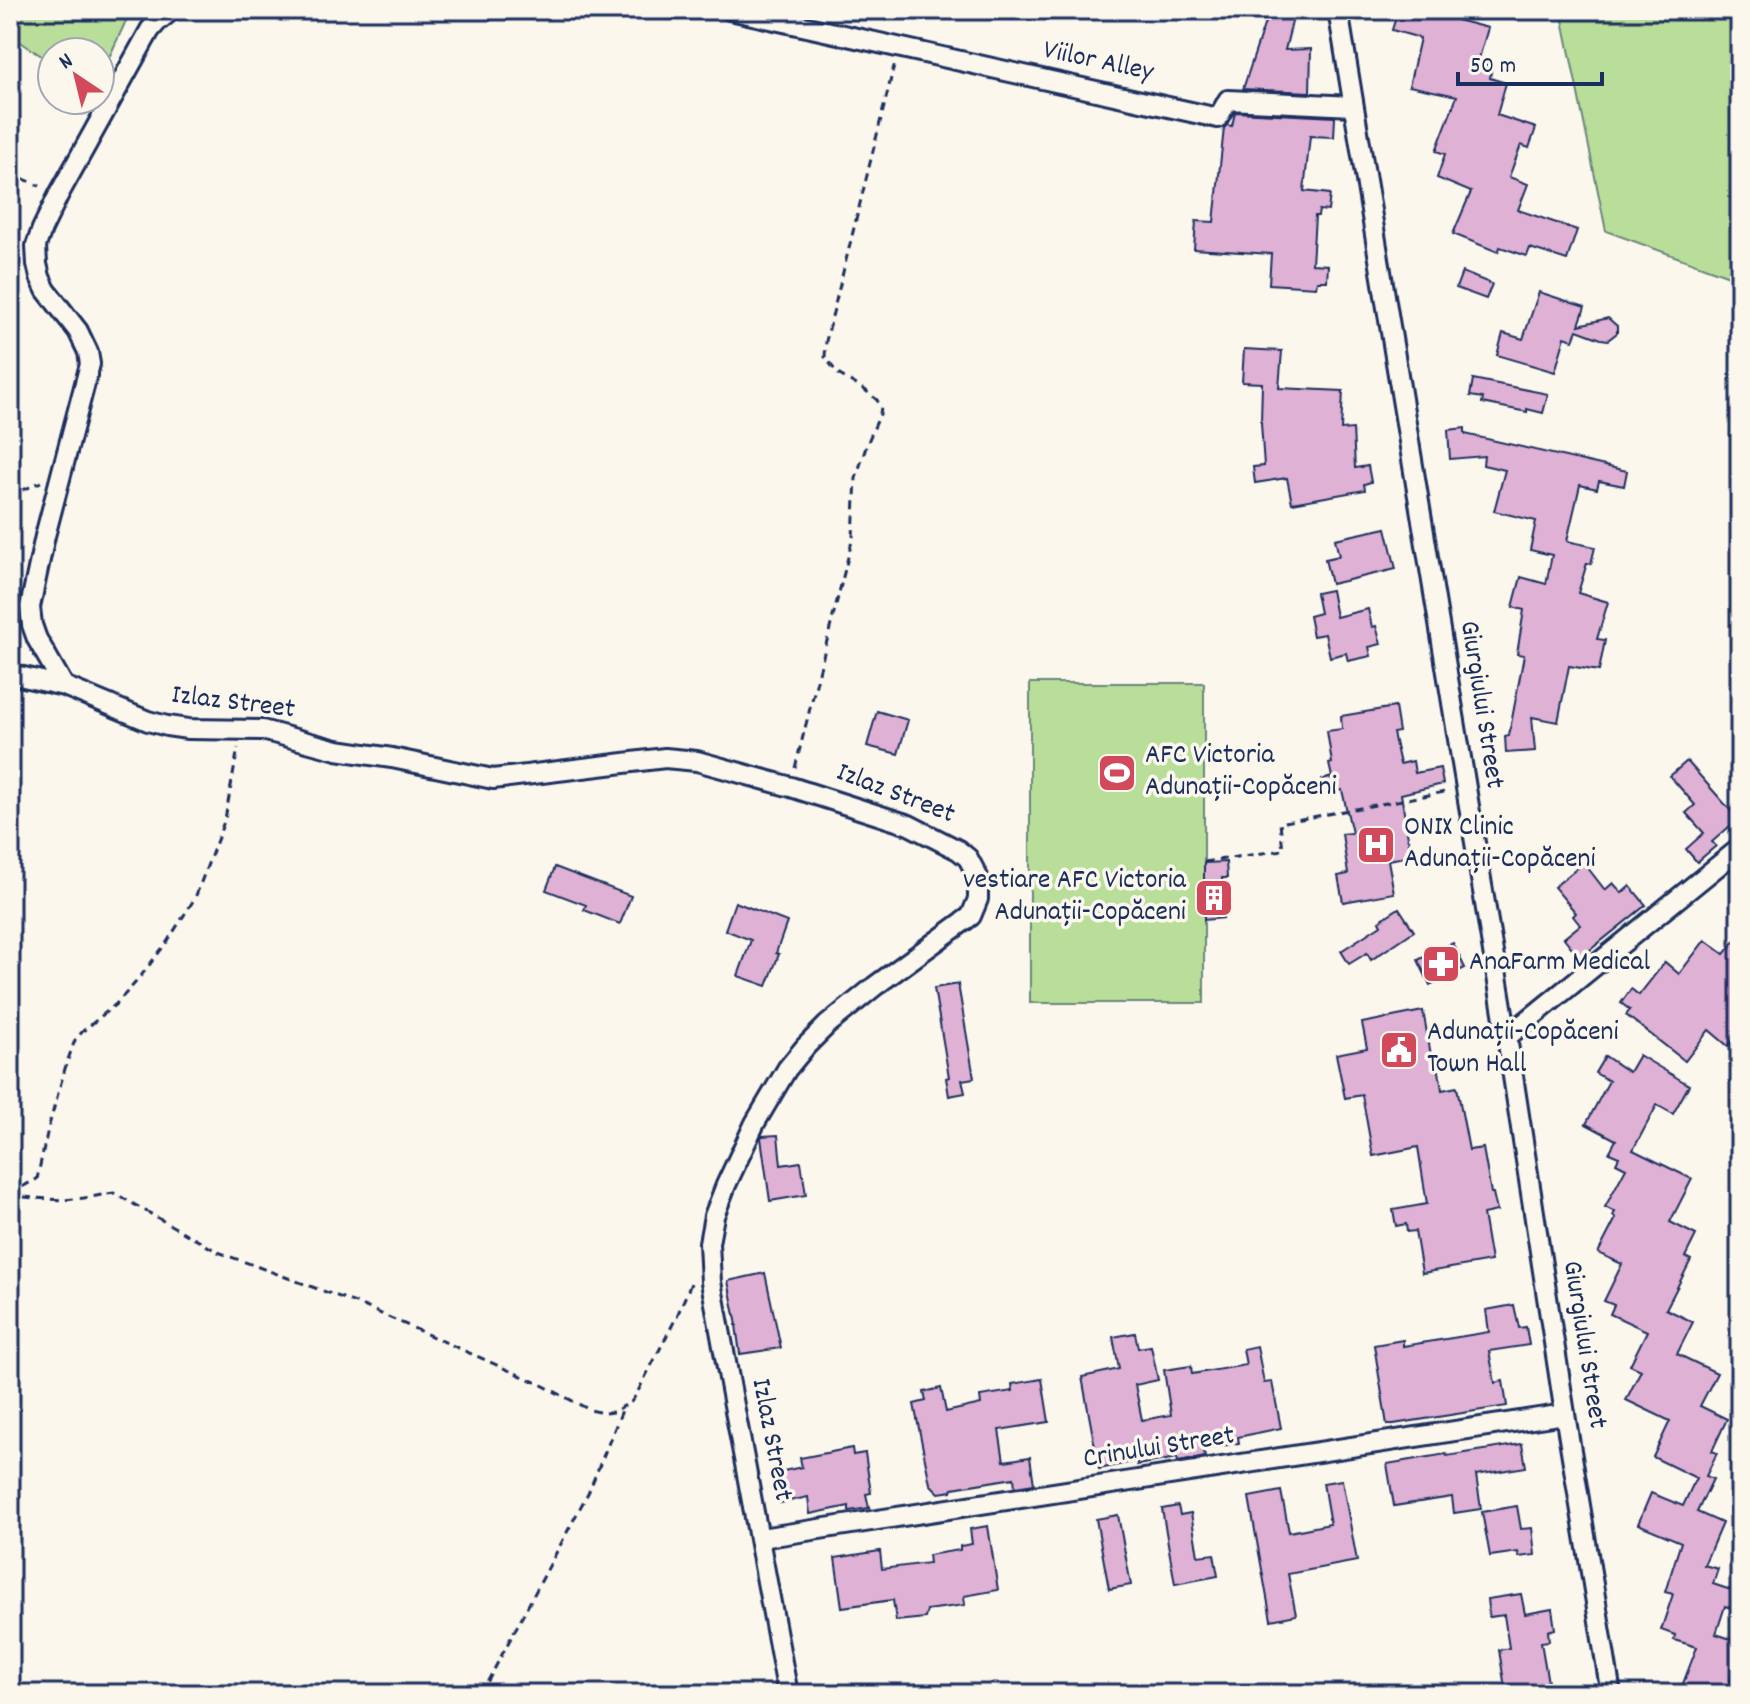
<svg xmlns="http://www.w3.org/2000/svg" width="1750" height="1704" viewBox="0 0 1750 1704" font-family="Dekko,sans-serif">
	<style>
		.green { fill: #b8de99; stroke: #6a867c; stroke-width: 2 }
		.building { fill: #dfb1d4; stroke: #1b2f5e; stroke-width: 2 }
		.lines { fill: none; stroke-linecap: round; stroke-linejoin: round }
		.minor-casing { stroke: #1b2f5e; stroke-width: 24 }
		.path { stroke: #1b2f5e; stroke-width: 3; stroke-dasharray: 8 6; stroke-linecap: butt }
		.minor { stroke: #fbf7ec; stroke-width: 18 }
		.labels { text-anchor: middle; dominant-baseline: central; stroke-width: 7; stroke-linejoin: round; paint-order: stroke }
		.street-label { font-size: 28px; fill: #1b2f5e; stroke: #fbf7ec }
		.poi-label { font-size: 28px; fill: #1b2f5e; stroke: #fbf7ec; text-anchor: start }
	</style>
	<rect width="100%" height="100%" fill="#fbf7ec"/>
	<filter id="ink" filterUnits="userSpaceOnUse"><feTurbulence type="fractalNoise" baseFrequency=".0125" numOctaves="2"/><feDisplacementMap in="SourceGraphic" scale="16" xChannelSelector="R" yChannelSelector="G"/><feConvolveMatrix kernelMatrix="1 2 1 2 8 2 1 2 1" color-interpolation-filters="sRGB"/></filter>
	<g filter="url(#ink)">
		<g class="green">
			<polygon points="10,10 131,10 100,77 100,52 52,52 52,63 10,35"/>
			<polygon points="1561,10 1740,10 1740,280 1606,231"/>
			<rect x="1030" y="683" width="174" height="320"/>
		</g>
		<g class="building">
			<polygon points="1269,10 1295,10 1285,50 1311,49 1310,92 1243,89"/>
			<polygon points="1398,10 1460,10 1457,20 1488,28 1478,62 1492,66 1490,78 1506,83 1497,115 1536,128 1529,148 1521,145 1509,177 1528,184 1518,210 1577,230 1567,260 1530,248 1527,256 1500,247 1498,252 1453,234 1471,192 1437,178 1445,154 1436,151 1457,96 1409,86 1420,38 1392,30"/>
			<polygon points="1235,112 1335,117 1334,137 1310,136 1304,191 1330,194 1328,211 1319,210 1318,216 1315,216 1312,264 1328,265 1327,281 1317,281 1316,287 1269,284 1271,254 1194,249 1196,221 1214,222 1224,128 1227,125 1232,126"/>
			<polygon points="1462,272 1492,284 1486,299 1456,288"/>
			<polygon points="1539,292 1585,307 1579,325 1608,318 1617,326 1617,333 1608,340 1601,339 1577,330 1573,340 1565,337 1555,372 1497,355 1503,333 1523,339"/>
			<polygon points="1244,349 1282,351 1279,388 1343,391 1341,430 1353,429 1355,468 1368,466 1371,482 1364,484 1365,490 1292,503 1287,478 1255,483 1253,467 1264,466 1261,423 1262,383 1242,382"/>
			<polygon points="1473,379 1548,394 1543,413 1527,409 1527,412 1482,403 1483,398 1470,396"/>
			<polygon points="1465,428 1465,434 1627,471 1624,486 1599,481 1597,489 1580,485 1567,541 1595,547 1591,564 1587,563 1578,593 1608,602 1597,639 1605,640 1599,671 1569,666 1558,722 1532,717 1535,751 1506,753 1505,736 1509,735 1524,655 1517,654 1524,610 1513,607 1521,577 1546,584 1552,555 1530,550 1536,521 1494,511 1505,470 1483,465 1484,456 1450,459 1448,430"/>
			<polygon points="1386,528 1396,569 1331,584 1325,559 1339,556 1335,539"/>
			<polygon points="1331,590 1336,617 1368,609 1372,627 1376,626 1381,644 1369,647 1371,656 1348,661 1346,653 1330,657 1325,634 1313,636 1309,616 1320,613 1316,593"/>
			<polygon points="1395,707 1399,732 1393,733 1400,764 1413,761 1415,773 1440,768 1443,784 1401,794 1411,856 1388,860 1394,893 1343,902 1338,876 1348,874 1342,834 1352,833 1342,790 1326,794 1322,780 1332,777 1329,764 1332,763 1327,731 1342,729 1341,716"/>
			<polygon points="877,711 908,720 898,754 867,746"/>
			<polygon points="1687,761 1738,819 1712,842 1716,846 1697,862 1686,849 1704,833 1686,813 1695,805 1670,776"/>
			<polygon points="1226,862 1227,878 1222,878 1223,918 1204,920 1204,863"/>
			<polygon points="1584,863 1605,890 1613,883 1622,893 1630,886 1646,905 1580,958 1564,938 1580,925 1573,916 1576,913 1554,887"/>
			<polygon points="555,867 631,896 620,924 584,910 586,905 546,890"/>
			<polygon points="735,902 787,922 776,953 779,954 767,986 738,976 751,940 725,930"/>
			<polygon points="1399,908 1414,931 1371,960 1367,953 1349,964 1341,951 1381,925 1379,921"/>
			<polygon points="1740,934 1740,1030 1728,1046 1709,1030 1685,1061 1626,1015 1630,1010 1621,1003 1631,989 1639,995 1665,962 1679,974 1705,940 1724,954"/>
			<polygon points="1453,943 1465,968 1430,985 1418,960"/>
			<polygon points="958,984 974,1078 962,1080 965,1093 949,1096 946,1078 949,1077 934,988"/>
			<polygon points="1423,1011 1433,1066 1438,1065 1442,1090 1457,1087 1469,1150 1483,1148 1491,1193 1493,1193 1497,1211 1483,1214 1491,1261 1422,1273 1415,1231 1407,1232 1406,1224 1396,1226 1393,1210 1427,1204 1418,1147 1373,1156 1362,1095 1345,1098 1336,1054 1367,1048 1362,1023"/>
			<polygon points="1639,1055 1689,1085 1673,1114 1657,1105 1633,1150 1692,1179 1670,1222 1696,1235 1685,1257 1691,1260 1666,1309 1693,1322 1677,1354 1717,1373 1700,1406 1727,1419 1712,1451 1717,1453 1706,1476 1713,1479 1697,1512 1722,1523 1704,1565 1718,1569 1713,1584 1740,1593 1740,1611 1725,1606 1716,1634 1740,1642 1740,1648 1730,1681 1740,1685 1740,1694 1679,1694 1697,1647 1674,1640 1675,1635 1661,1630 1673,1594 1665,1592 1681,1542 1638,1524 1651,1493 1683,1506 1696,1478 1653,1457 1670,1421 1626,1400 1641,1370 1630,1365 1647,1331 1610,1314 1614,1305 1604,1301 1622,1264 1598,1253 1616,1218 1613,1216 1615,1212 1605,1207 1626,1168 1616,1163 1619,1157 1609,1153 1616,1140 1586,1124 1609,1081 1595,1073 1605,1056 1629,1072"/>
			<polygon points="778,1135 781,1165 801,1162 806,1195 770,1201 761,1138 762,1136"/>
			<polygon points="765,1273 781,1348 740,1354 736,1325 737,1325 728,1281"/>
			<polygon points="1514,1305 1519,1328 1526,1327 1529,1345 1489,1351 1495,1383 1503,1381 1507,1406 1387,1425 1374,1345 1403,1340 1403,1346 1489,1332 1486,1310"/>
			<polygon points="1135,1333 1138,1348 1151,1346 1158,1380 1135,1385 1142,1420 1171,1415 1164,1370 1191,1366 1192,1374 1246,1365 1243,1349 1257,1346 1264,1383 1272,1382 1281,1428 1238,1437 1239,1443 1203,1449 1205,1457 1178,1462 1177,1458 1137,1465 1137,1461 1099,1469 1082,1377 1119,1369 1113,1337"/>
			<polygon points="1042,1379 1049,1422 999,1430 1004,1461 1030,1457 1034,1484 1015,1487 1014,1478 953,1488 952,1491 939,1493 930,1484 914,1404 926,1401 924,1392 941,1388 946,1412 981,1404 980,1396 1013,1391 1012,1384"/>
			<polygon points="1522,1444 1526,1467 1476,1475 1481,1509 1454,1513 1452,1497 1394,1506 1387,1464 1446,1454 1447,1456"/>
			<polygon points="852,1448 853,1455 865,1453 871,1493 866,1494 869,1508 849,1511 849,1506 810,1514 808,1497 780,1503 774,1473 802,1467 800,1458"/>
			<polygon points="1342,1480 1357,1561 1288,1574 1296,1615 1271,1620 1249,1497 1281,1491 1289,1532 1330,1524 1323,1483"/>
			<polygon points="1178,1506 1180,1515 1191,1513 1198,1556 1214,1554 1218,1576 1175,1584 1162,1509"/>
			<polygon points="1517,1506 1521,1529 1532,1528 1535,1555 1519,1557 1518,1552 1490,1556 1482,1512"/>
			<polygon points="1118,1515 1131,1585 1109,1589 1096,1519"/>
			<polygon points="988,1526 998,1590 964,1596 965,1605 927,1610 925,1618 896,1621 893,1600 842,1607 835,1558 880,1551 882,1569 929,1563 928,1555 960,1550 960,1546 972,1544 970,1529"/>
			<polygon points="1521,1594 1525,1614 1552,1609 1555,1629 1548,1631 1549,1641 1541,1642 1550,1694 1506,1694 1499,1650 1509,1648 1504,1615 1489,1617 1487,1599"/>
		</g>
		<g class="lines">
			<defs>
				<g id="minor">
					<polyline points="730,10 1218,118 1228,100 1353,106"/>
					<polyline points="1338,10 1507,1037 1565,1414 1611,1694"/>
					<polyline points="10,674 64,686 148,721 167,726 188,729 262,730 337,750 392,758 493,779 665,758 697,761 791,787 909,825 958,850 968,858 978,877 978,899 971,916 875,986 827,1025 806,1046 787,1069 755,1123 726,1185 714,1216 709,1243 711,1282 788,1694"/>
					<polyline points="64,686 37,639 32,625 30,607 45,536 90,364 88,352 78,331 46,290 40,277 37,264 36,246 42,229 59,194 150,30 157,22 172,10"/>
					<polyline points="1507,1037 1740,848"/>
					<polyline points="761,1538 1565,1414"/>
				</g>
			</defs>
			<use href="#minor" class="minor-casing"/>
			<g class="path">
				<polyline points="10,173 40,186"/>
				<polyline points="10,496 41,482"/>
				<polyline points="795,768 853,537 856,478 867,444 880,414 881,407 877,400 865,390 838,374 825,357 826,341 894,66"/>
				<polyline points="1204,862 1283,850 1280,823 1450,791"/>
				<polyline points="10,1193 37,1179 48,1129 66,1065 75,1040 83,1031 116,1004 137,981 167,942 195,898 225,819 238,748"/>
				<polyline points="10,1196 62,1200 84,1198 114,1193 218,1252 361,1305 542,1385 590,1410 604,1413 613,1412 631,1402 636,1395 677,1316 692,1281"/>
				<polyline points="481,1694 589,1491 623,1408"/>
			</g>
			<use href="#minor" class="minor"/>
		</g>
	</g>
	<defs>
		<symbol id="stadium-square" viewBox="-11 -11 22 22"><rect x="-9" y="-9" width="18" height="18" rx="4" fill="#d1495b" stroke="#fbf7ec"/><path d="M0-5a6.5 5 0 1 0 0 10a6.5 5 0 1 0 0-10ZM-3.5-1.8h7v3.6h-7Z" fill="#fff"/></symbol>
		<symbol id="hospital-square" viewBox="-11 -11 22 22"><rect x="-9" y="-9" width="18" height="18" rx="4" fill="#d1495b" stroke="#fbf7ec"/><path d="M-5-5h3v3.5h4V-5h3V5h-3V1.5h-4V5h-3Z" fill="#fff"/></symbol>
		<symbol id="building-square" viewBox="-11 -11 22 22"><rect x="-9" y="-9" width="18" height="18" rx="4" fill="#d1495b" stroke="#fbf7ec"/><path d="M-4-6H4V6H1V3H-1V6H-4ZM-2.5-4.3h1.7v1.8h-1.7ZM.8-4.3h1.7v1.8H.8ZM-2.5-1h1.7V.8h-1.7ZM.8-1h1.7V.8H.8Z" fill="#fff"/></symbol>
		<symbol id="pharmacy-square" viewBox="-11 -11 22 22"><rect x="-9" y="-9" width="18" height="18" rx="4" fill="#d1495b" stroke="#fbf7ec"/><path d="M-2-6h4v4h4v4h-4v4h-4v-4h-4v-4h4Z" fill="#fff"/></symbol>
		<symbol id="civic-square" viewBox="-11 -11 22 22"><rect x="-9" y="-9" width="18" height="18" rx="4" fill="#d1495b" stroke="#fbf7ec"/><path d="M-.6-6.5H3V-4.5H.6V-3L4-1V1h2V6H-6V1h2V-1L-.6-3ZM-1.2 2.5V6h2.4V2.5Z" fill="#fff"/></symbol>
	</defs>
	<g fill-rule="evenodd">
		<use href="#stadium-square" x="1095" y="751" width="44" height="44"/>
		<use href="#hospital-square" x="1354" y="823" width="44" height="44"/>
		<use href="#building-square" x="1192" y="876" width="44" height="44"/>
		<use href="#pharmacy-square" x="1419" y="942" width="44" height="44"/>
		<use href="#civic-square" x="1377" y="1028" width="44" height="44"/>
	</g>
	<g class="labels">
		<g class="street-label">
			<text transform="translate(1098 63) rotate(12)">Viilor Alley</text>
			<text transform="translate(233 704) rotate(7)">Izlaz Street</text>
			<text transform="translate(1480 705) rotate(81)">Giurgiului Street</text>
			<text transform="translate(895 795) rotate(21)">Izlaz Street</text>
			<text transform="translate(1583 1345) rotate(81)">Giurgiului Street</text>
			<text transform="translate(770 1440) rotate(79)">Izlaz Street</text>
			<text transform="translate(1159 1449) rotate(-9)">Crinului Street</text>
		</g>
		<g class="poi-label">
			<text x="1145" y="757">AFC Victoria<tspan x="1145" dy="32">Adunații-Copăceni</tspan></text>
			<text x="1404" y="829">ONIX Clinic<tspan x="1404" dy="32">Adunații-Copăceni</tspan></text>
			<text x="1186" y="882" text-anchor="end">vestiare AFC Victoria<tspan x="1186" dy="32">Adunații-Copăceni</tspan></text>
			<text x="1469" y="964">AnaFarm Medical</text>
			<text x="1427" y="1034">Adunații-Copăceni<tspan x="1427" dy="32">Town Hall</tspan></text>
		</g>
	</g>
	<rect width="1750" height="1704" fill="none" stroke="#fbf7ec" stroke-width="40"/>
	<rect x="20" y="20" width="1710" height="1664" fill="none" stroke="#1b2f5e" stroke-width="3" filter="url(#ink)"/>
	<g transform="translate(76 76) rotate(325)"><circle r="38" fill="#fbf7ec" stroke="#a1a7b3" stroke-width="2"/>
	<path d="M0-6L14 30L0 20L-14 30Z" fill="#d1495b"/>
	<text y="-12" font-size="22" font-weight="bold" text-anchor="middle" fill="#1b2f5e">N</text>
	</g>
	<path d="M1458 72v12h144v-12" fill="none" stroke="#1b2f5e" stroke-width="4"/>
	<text x="1470" y="72" font-size="24" fill="#1b2f5e" stroke="#fbf7ec" stroke-width="6" paint-order="stroke">50 m</text>
</svg>
